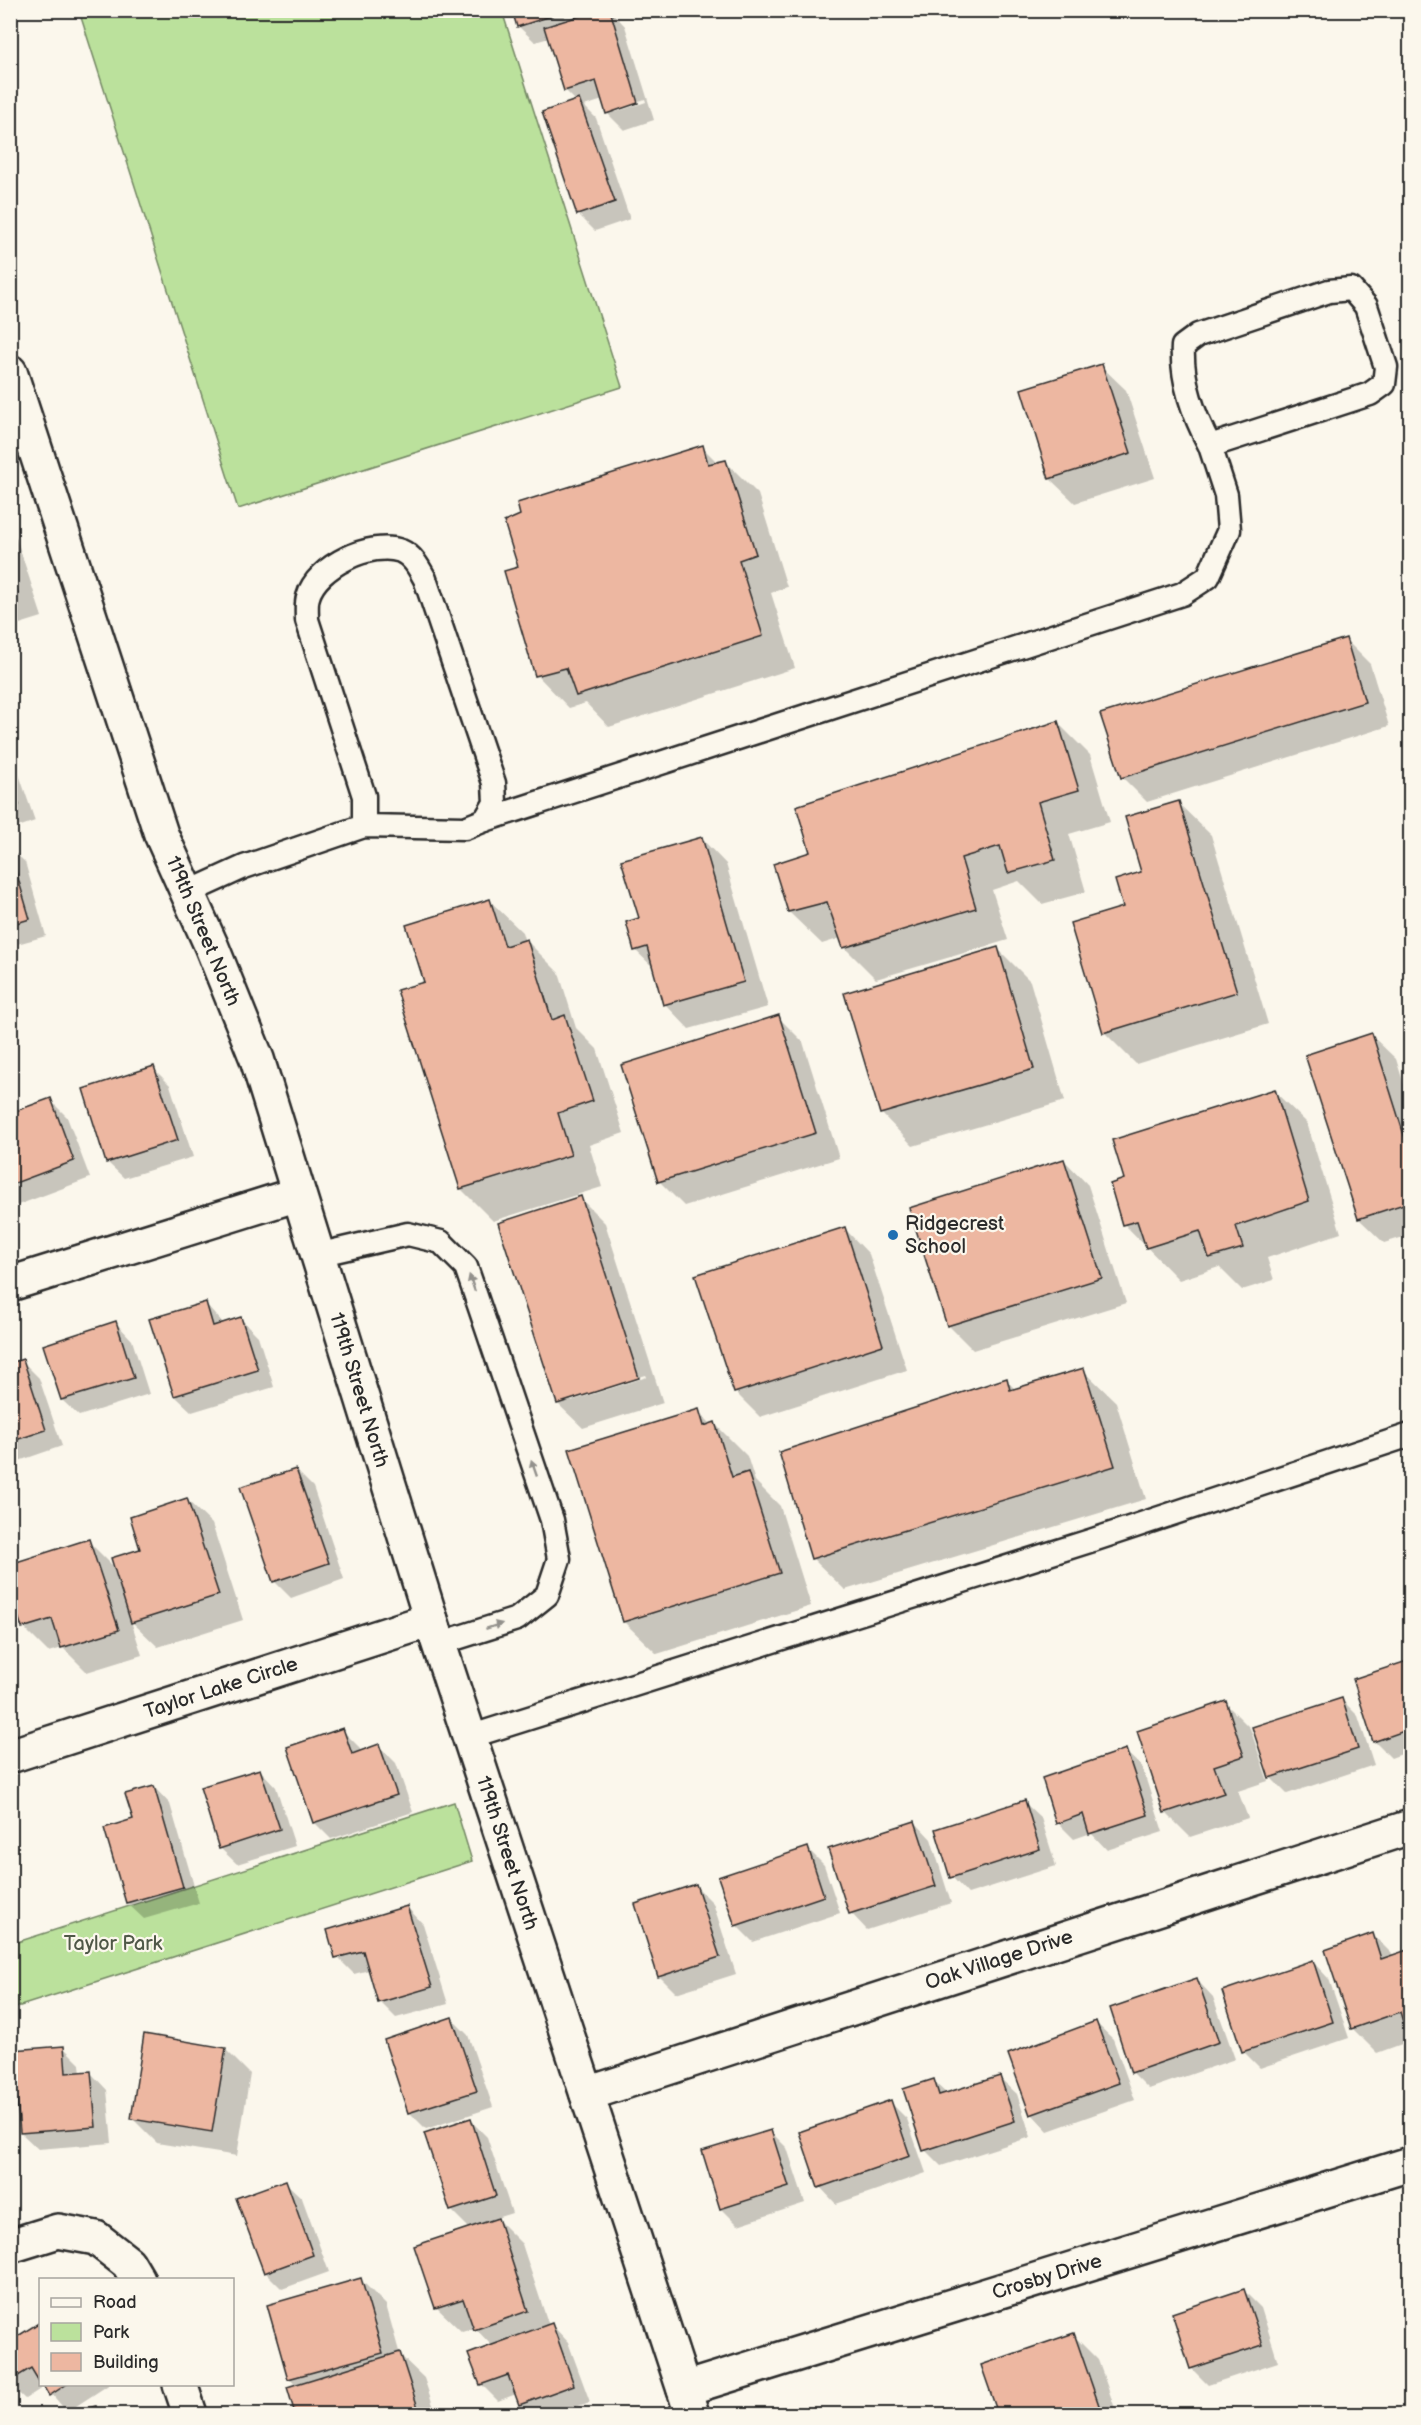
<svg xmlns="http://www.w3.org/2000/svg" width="1421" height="2425" viewBox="0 0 1421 2425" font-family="'Balsamiq Sans',sans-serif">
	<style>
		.green { fill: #bbe19c; stroke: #738664; stroke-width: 1.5 }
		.shadow { fill: #0003; fill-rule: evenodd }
		.building { fill: #edb7a1; stroke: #2b2b2b; stroke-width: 1.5 }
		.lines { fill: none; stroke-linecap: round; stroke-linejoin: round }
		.lane-casing { stroke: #2b2b2b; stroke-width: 27 }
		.street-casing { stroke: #2b2b2b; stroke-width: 38 }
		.secondary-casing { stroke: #2b2b2b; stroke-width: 38 }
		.lane { stroke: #fbf7ec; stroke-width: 22 }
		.street { stroke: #fbf7ec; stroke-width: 33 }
		.secondary { stroke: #fbf7ec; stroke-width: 33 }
		.oneway { fill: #93918c }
		.poi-dot { fill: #1f6fb2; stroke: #fbf7ec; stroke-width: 2 }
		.labels { text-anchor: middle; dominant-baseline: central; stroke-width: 4.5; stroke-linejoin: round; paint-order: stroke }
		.street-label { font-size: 20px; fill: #2b2b2b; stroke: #fbf7ec }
		.poi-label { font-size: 20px; fill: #2b2b2b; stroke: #fbf7ec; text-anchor: start }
		.park-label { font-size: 20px; fill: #4f5847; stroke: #fbf7ec }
	</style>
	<rect width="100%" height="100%" fill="#fbf7ec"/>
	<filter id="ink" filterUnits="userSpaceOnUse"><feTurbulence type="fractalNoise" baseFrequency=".0167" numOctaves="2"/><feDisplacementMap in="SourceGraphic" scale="12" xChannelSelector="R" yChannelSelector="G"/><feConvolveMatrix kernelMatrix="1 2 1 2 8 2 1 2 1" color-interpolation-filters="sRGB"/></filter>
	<g filter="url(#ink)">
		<g class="green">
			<polygon points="79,11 502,11 622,387 238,509"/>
			<polygon points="454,1802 472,1861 11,2009 11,1944"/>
		</g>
		<g class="shadow">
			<path d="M 513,10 L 563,10 L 566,22 L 610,10 L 625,26 L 654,120 L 624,130 L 607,113 L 603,100 L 584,106 L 596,118 L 630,219 L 595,231 L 579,215 L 544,113 L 577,102 L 565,90 L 549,38 L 535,42 L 518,26 ZM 645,99 L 646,102 L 616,112 L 616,109 Z"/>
			<polygon points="1101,366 1126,390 1155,478 1075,503 1050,479 1023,390"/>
			<polygon points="702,447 718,463 726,462 758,494 787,587 771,593 795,668 609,727 586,703 569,708 537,675 520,568"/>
			<polygon points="10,528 14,531 42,617 10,627"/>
			<polygon points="1345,639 1370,664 1389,726 1147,802 1122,777"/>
			<polygon points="1058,723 1090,755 1110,822 1069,834 1086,892 1042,904 1019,881 992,890 1008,940 876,979 844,947 841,938 822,944 789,912 812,853"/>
			<polygon points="10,748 35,821 10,830"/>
			<polygon points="1178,803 1211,835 1268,1024 1136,1064 1104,1032 1125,908"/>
			<polygon points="702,839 726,864 768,1007 689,1029 665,1004 655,969 635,950 640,919"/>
			<polygon points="10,848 25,862 46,936 10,946"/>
			<polygon points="489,900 522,932 525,942 527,941 559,973 576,1028 597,1049 624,1133 589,1145 602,1187 493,1221 461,1189 425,983"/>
			<polygon points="998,949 1030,981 1065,1101 913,1146 881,1113"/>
			<polygon points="778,1017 803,1042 839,1158 684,1206 659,1181"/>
			<polygon points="1371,1035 1396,1059 1410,1104 1410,1235 1384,1243 1359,1219"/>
			<polygon points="153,1068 170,1085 193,1157 124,1178 107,1162"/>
			<polygon points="1274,1091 1307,1123 1341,1233 1267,1258 1274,1280 1242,1290 1219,1267 1179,1280 1124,1224 1126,1180"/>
			<polygon points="50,1100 67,1117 90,1178 10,1208 10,1115"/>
			<polygon points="1064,1160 1088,1185 1126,1303 973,1350 948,1325"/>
			<path d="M 580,1198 L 605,1223 L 663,1403 L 583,1428 L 558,1404 ZM 646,1375 L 647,1377 L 571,1401 L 571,1398 Z"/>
			<polygon points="845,1229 869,1254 907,1370 760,1417 735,1392"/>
			<polygon points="206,1304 224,1324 241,1319 258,1336 274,1387 192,1412 175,1396"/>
			<polygon points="116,1323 132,1340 149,1394 79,1416 62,1400 45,1346"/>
			<polygon points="22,1361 39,1378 62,1446 10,1464 10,1365"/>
			<polygon points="1083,1370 1116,1402 1146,1499 845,1590 812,1558 1006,1380 1016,1390"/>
			<polygon points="698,1411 712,1425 715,1424 747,1456 755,1481 780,1506 811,1606 657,1654 624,1622"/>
			<polygon points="296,1470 313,1487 344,1579 291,1598 274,1581"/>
			<polygon points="187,1500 212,1524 243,1620 158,1647 131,1621 142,1655 87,1672 63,1648 48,1652 23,1627 88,1541 116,1569 142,1550"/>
			<polygon points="1410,1662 1410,1751 1391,1758 1374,1741 1354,1680"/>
			<polygon points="1341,1699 1358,1716 1374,1765 1287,1794 1270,1777"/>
			<polygon points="1225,1703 1250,1728 1268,1781 1238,1791 1248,1818 1190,1837 1165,1812"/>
			<polygon points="342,1730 359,1747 361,1752 379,1746 396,1763 413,1812 331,1839 315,1823 289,1748"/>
			<polygon points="1125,1751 1142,1767 1163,1832 1107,1850 1091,1833 1074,1839 1058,1823"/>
			<polygon points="260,1770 276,1787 295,1846 237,1864 220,1848"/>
			<polygon points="154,1787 170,1804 199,1903 144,1919 127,1903"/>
			<polygon points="1024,1802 1041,1818 1056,1866 968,1894 952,1877"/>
			<polygon points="915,1822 931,1839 951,1903 867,1930 851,1913"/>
			<polygon points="807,1848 824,1865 840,1913 753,1942 736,1925"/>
			<polygon points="696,1886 713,1903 736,1974 676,1993 660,1977 637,1905"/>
			<polygon points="407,1907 423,1924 448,2004 396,2018 380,2002 369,1970 354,1974 337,1957"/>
			<polygon points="1373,1935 1394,1956 1410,1951 1410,2041 1377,2053 1352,2028"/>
			<polygon points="1313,1962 1329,1979 1349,2038 1260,2068 1243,2051"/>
			<polygon points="1197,1980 1213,1997 1235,2059 1149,2089 1132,2072"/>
			<polygon points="451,2018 468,2035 493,2107 426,2129 409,2112"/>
			<polygon points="1096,2023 1113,2039 1135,2100 1048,2131 1032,2114"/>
			<polygon points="63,2047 80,2064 81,2074 91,2073 107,2090 112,2143 38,2149 21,2133"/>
			<polygon points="225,2049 250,2074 237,2156 157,2143 132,2118"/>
			<polygon points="1000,2078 1017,2094 1031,2137 941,2166 925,2150 933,2081 947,2094"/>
			<polygon points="890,2102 907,2119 926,2173 836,2204 820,2187"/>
			<polygon points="470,2120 487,2137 512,2213 496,2218 522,2244 549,2326 552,2325 568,2342 590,2402 555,2414 530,2414 520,2405 516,2394 498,2401 481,2384 493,2347 475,2328 462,2332 437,2308 416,2247 470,2229 451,2210"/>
			<polygon points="770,2131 787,2148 805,2203 738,2225 721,2208"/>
			<polygon points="285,2182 302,2198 329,2272 282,2289 265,2272"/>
			<polygon points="361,2280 386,2305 400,2355 424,2378 436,2414 297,2414 289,2388 297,2386 290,2378"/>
			<polygon points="1244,2291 1261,2308 1278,2362 1208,2385 1191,2368"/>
			<polygon points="40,2323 40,2384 110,2384 67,2412 45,2386 25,2399 10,2385 10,2342"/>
			<polygon points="1073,2335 1098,2360 1117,2414 999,2414 983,2366"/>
			<polygon points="95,2408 102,2414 70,2414"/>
			<polygon points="889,2411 893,2414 879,2414"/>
		</g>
		<g class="building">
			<polygon points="512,10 552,10 554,15 517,27"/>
			<polygon points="599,10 610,10 638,103 606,114 596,81 564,91 544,27"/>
			<polygon points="579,99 615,202 577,215 542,112"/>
			<polygon points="1102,364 1131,453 1049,479 1021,389"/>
			<polygon points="703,445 708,464 726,460 756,554 739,560 763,636 576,696 566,668 535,676 504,571 518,567 504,522 520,515 517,503"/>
			<polygon points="10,570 18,593 10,595"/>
			<polygon points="1346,638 1365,702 1121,778 1100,714"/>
			<polygon points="1058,721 1079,790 1038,802 1055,860 1008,873 1000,846 961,858 976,908 843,948 827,902 788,912 773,864 810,852 796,806"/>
			<polygon points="10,778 19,805 10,808"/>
			<polygon points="1179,801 1237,992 1103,1033 1070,923 1123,907 1115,880 1141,872 1125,817"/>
			<polygon points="702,837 744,982 663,1005 647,947 634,951 626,922 639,918 621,860"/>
			<polygon points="10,851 30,919 10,925"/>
			<polygon points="490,899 505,946 527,939 552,1020 565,1015 593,1101 558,1113 571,1155 460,1189 397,990 424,982 406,925"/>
			<polygon points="998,947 1034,1069 880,1114 844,993"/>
			<polygon points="779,1015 816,1133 658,1182 621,1065"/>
			<polygon points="1372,1033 1410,1154 1410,1202 1358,1219 1305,1055"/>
			<polygon points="154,1066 178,1140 106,1163 83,1089"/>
			<polygon points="1275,1089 1309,1201 1236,1226 1243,1248 1209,1258 1200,1231 1146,1248 1137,1221 1122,1225 1110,1184 1124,1179 1112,1140"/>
			<polygon points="51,1098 74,1161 10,1185 10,1113"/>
			<polygon points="1064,1159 1102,1278 947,1326 909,1208"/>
			<polygon points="581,1196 639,1378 557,1404 498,1223"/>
			<polygon points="845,1227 883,1345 734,1393 695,1275"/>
			<polygon points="206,1302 213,1326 241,1317 258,1370 174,1396 149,1319"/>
			<polygon points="116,1321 134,1378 61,1400 43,1345"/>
			<polygon points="23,1359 46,1430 10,1442 10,1363"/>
			<polygon points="1084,1368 1115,1466 811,1559 779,1452 1007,1378 1010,1390"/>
			<polygon points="699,1409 704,1426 715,1422 732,1477 748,1472 780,1573 623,1622 569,1449"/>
			<polygon points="296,1469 329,1563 273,1582 240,1487"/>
			<polygon points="187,1498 219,1595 131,1623 111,1558 140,1549 130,1517"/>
			<polygon points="89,1539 119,1630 61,1648 52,1619 22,1628 10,1591 10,1564"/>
			<polygon points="1410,1660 1410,1729 1373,1742 1353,1679"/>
			<polygon points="1342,1698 1358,1749 1269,1778 1252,1727"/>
			<polygon points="1226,1701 1244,1756 1214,1766 1224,1793 1164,1813 1137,1731"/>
			<polygon points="343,1728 352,1754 379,1744 397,1795 313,1823 287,1747"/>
			<polygon points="1126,1749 1148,1815 1089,1834 1083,1814 1056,1824 1042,1778"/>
			<polygon points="260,1769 280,1829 219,1849 200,1787"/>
			<polygon points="154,1786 183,1887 126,1903 104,1828 133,1819 125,1794"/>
			<polygon points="1025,1800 1040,1849 950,1878 935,1829"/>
			<polygon points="915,1821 936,1886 849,1914 828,1849"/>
			<polygon points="808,1847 824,1896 735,1926 718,1877"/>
			<polygon points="696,1884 720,1957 658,1977 635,1904"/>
			<polygon points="407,1906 432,1987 378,2003 363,1951 335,1958 327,1930"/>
			<polygon points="1373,1933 1381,1959 1410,1949 1410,2038 1408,2038 1400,2012 1351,2029 1325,1950"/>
			<polygon points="1313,1960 1333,2022 1242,2052 1222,1991"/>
			<polygon points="1197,1978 1219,2042 1131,2073 1110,2008"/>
			<polygon points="452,2017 477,2091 408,2113 384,2040"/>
			<polygon points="1096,2021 1119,2083 1030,2115 1008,2054"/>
			<polygon points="144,2034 226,2048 212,2132 131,2119"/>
			<polygon points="64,2046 66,2073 91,2071 96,2127 20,2133 13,2050"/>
			<polygon points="1000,2076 1015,2121 923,2151 903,2089 934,2079 939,2095"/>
			<polygon points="891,2100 910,2156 818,2188 799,2132"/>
			<polygon points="471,2118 496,2196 450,2211 424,2133"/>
			<polygon points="771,2130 789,2187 720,2209 702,2151"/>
			<polygon points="286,2180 313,2255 264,2273 236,2198"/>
			<polygon points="498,2218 528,2311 474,2330 463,2299 435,2308 414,2246"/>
			<polygon points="361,2278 383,2353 288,2379 267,2305"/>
			<polygon points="1244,2289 1263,2345 1190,2369 1172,2313"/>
			<polygon points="40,2322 40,2383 31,2368 10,2381 10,2341"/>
			<polygon points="552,2323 574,2385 519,2405 508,2375 480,2385 468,2354"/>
			<polygon points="1074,2333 1102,2414 998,2414 981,2365"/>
			<polygon points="400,2352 420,2414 295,2414 287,2387"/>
			<polygon points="42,2384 67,2384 49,2396"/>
			<polygon points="96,2406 98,2414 64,2414"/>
		</g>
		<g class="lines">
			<defs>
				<g id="lane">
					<path d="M 485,820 L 1182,594 L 1208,577 L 1229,530 L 1226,495 L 1210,446 L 1370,394 L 1384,384 L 1386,367 L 1366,306 L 1351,289 L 1329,291 L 1198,335 L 1183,346 C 1181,380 1194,416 1210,446"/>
					<path d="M 187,893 L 244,867 L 364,826 L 364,796 L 307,620 C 307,613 306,603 308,597 C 316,566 372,540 401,551 C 413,556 419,568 425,579 L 494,783 L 495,803 L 485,820 L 465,828 L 364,826"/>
					<polyline points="317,1255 408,1234 441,1242 466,1267 552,1520 559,1559 547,1595 517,1619 438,1644"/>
					<polyline points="469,1737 1093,1540 1410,1435"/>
				</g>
				<g id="street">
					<polyline points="10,1284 298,1194"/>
					<polyline points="10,1756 431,1620"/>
					<polyline points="587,2094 1410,1827"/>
					<polyline points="10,2246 58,2231 96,2238 128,2263 138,2280"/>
					<polyline points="180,2384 190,2414"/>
					<polyline points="684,2389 1410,2164"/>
				</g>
				<polyline id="secondary" points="10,372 161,834 211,945 257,1059 431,1620 692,2414"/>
			</defs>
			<use href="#lane" class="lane-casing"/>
			<use href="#street" class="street-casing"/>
			<use href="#secondary" class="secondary-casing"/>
			<use href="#lane" class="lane"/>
			<use href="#street" class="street"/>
			<use href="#secondary" class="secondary"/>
		</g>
		<defs><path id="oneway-solid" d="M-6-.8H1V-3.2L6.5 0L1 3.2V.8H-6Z" transform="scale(1.5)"/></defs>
		<g class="oneway">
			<use href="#oneway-solid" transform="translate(472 1283) rotate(-109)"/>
			<use href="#oneway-solid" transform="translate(534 1468) rotate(-109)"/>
			<use href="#oneway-solid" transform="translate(494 1626) rotate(-18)"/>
		</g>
	</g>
	<circle class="poi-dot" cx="893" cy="1235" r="6"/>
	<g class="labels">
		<g class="street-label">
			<text transform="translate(203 931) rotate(67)">119th Street North</text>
			<text transform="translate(359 1390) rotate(73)">119th Street North</text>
			<text transform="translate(221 1688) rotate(-18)">Taylor Lake Circle</text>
			<text transform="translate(507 1853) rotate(72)">119th Street North</text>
			<text transform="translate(999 1960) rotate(-18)">Oak Village Drive</text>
			<text transform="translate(1047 2277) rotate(-17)">Crosby Drive</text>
		</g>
		<g class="poi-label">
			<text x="905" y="1224">Ridgecrest<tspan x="905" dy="23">School</tspan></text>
		</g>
		<g class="park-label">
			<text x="113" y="1944">Taylor Park</text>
		</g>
	</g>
	<rect width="1421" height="2425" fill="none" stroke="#fbf7ec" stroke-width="36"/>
	<rect x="18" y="18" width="1385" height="2389" fill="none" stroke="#2b2b2b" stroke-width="2" filter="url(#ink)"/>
	<rect x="39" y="2278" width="195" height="108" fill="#fbf7ec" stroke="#a8a59f" stroke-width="1.5"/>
	<rect x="51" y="2298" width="30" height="9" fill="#fbf7ec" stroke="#a8a59f" stroke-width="1.5"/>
	<text x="93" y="2308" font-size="18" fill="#2b2b2b">Road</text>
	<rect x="51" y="2323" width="30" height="18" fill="#bbe19c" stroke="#a8a59f" stroke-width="1.5"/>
	<text x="93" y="2338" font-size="18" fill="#2b2b2b">Park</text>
	<rect x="51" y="2353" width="30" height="18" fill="#edb7a1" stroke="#a8a59f" stroke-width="1.5"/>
	<text x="93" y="2368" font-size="18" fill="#2b2b2b">Building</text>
</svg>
